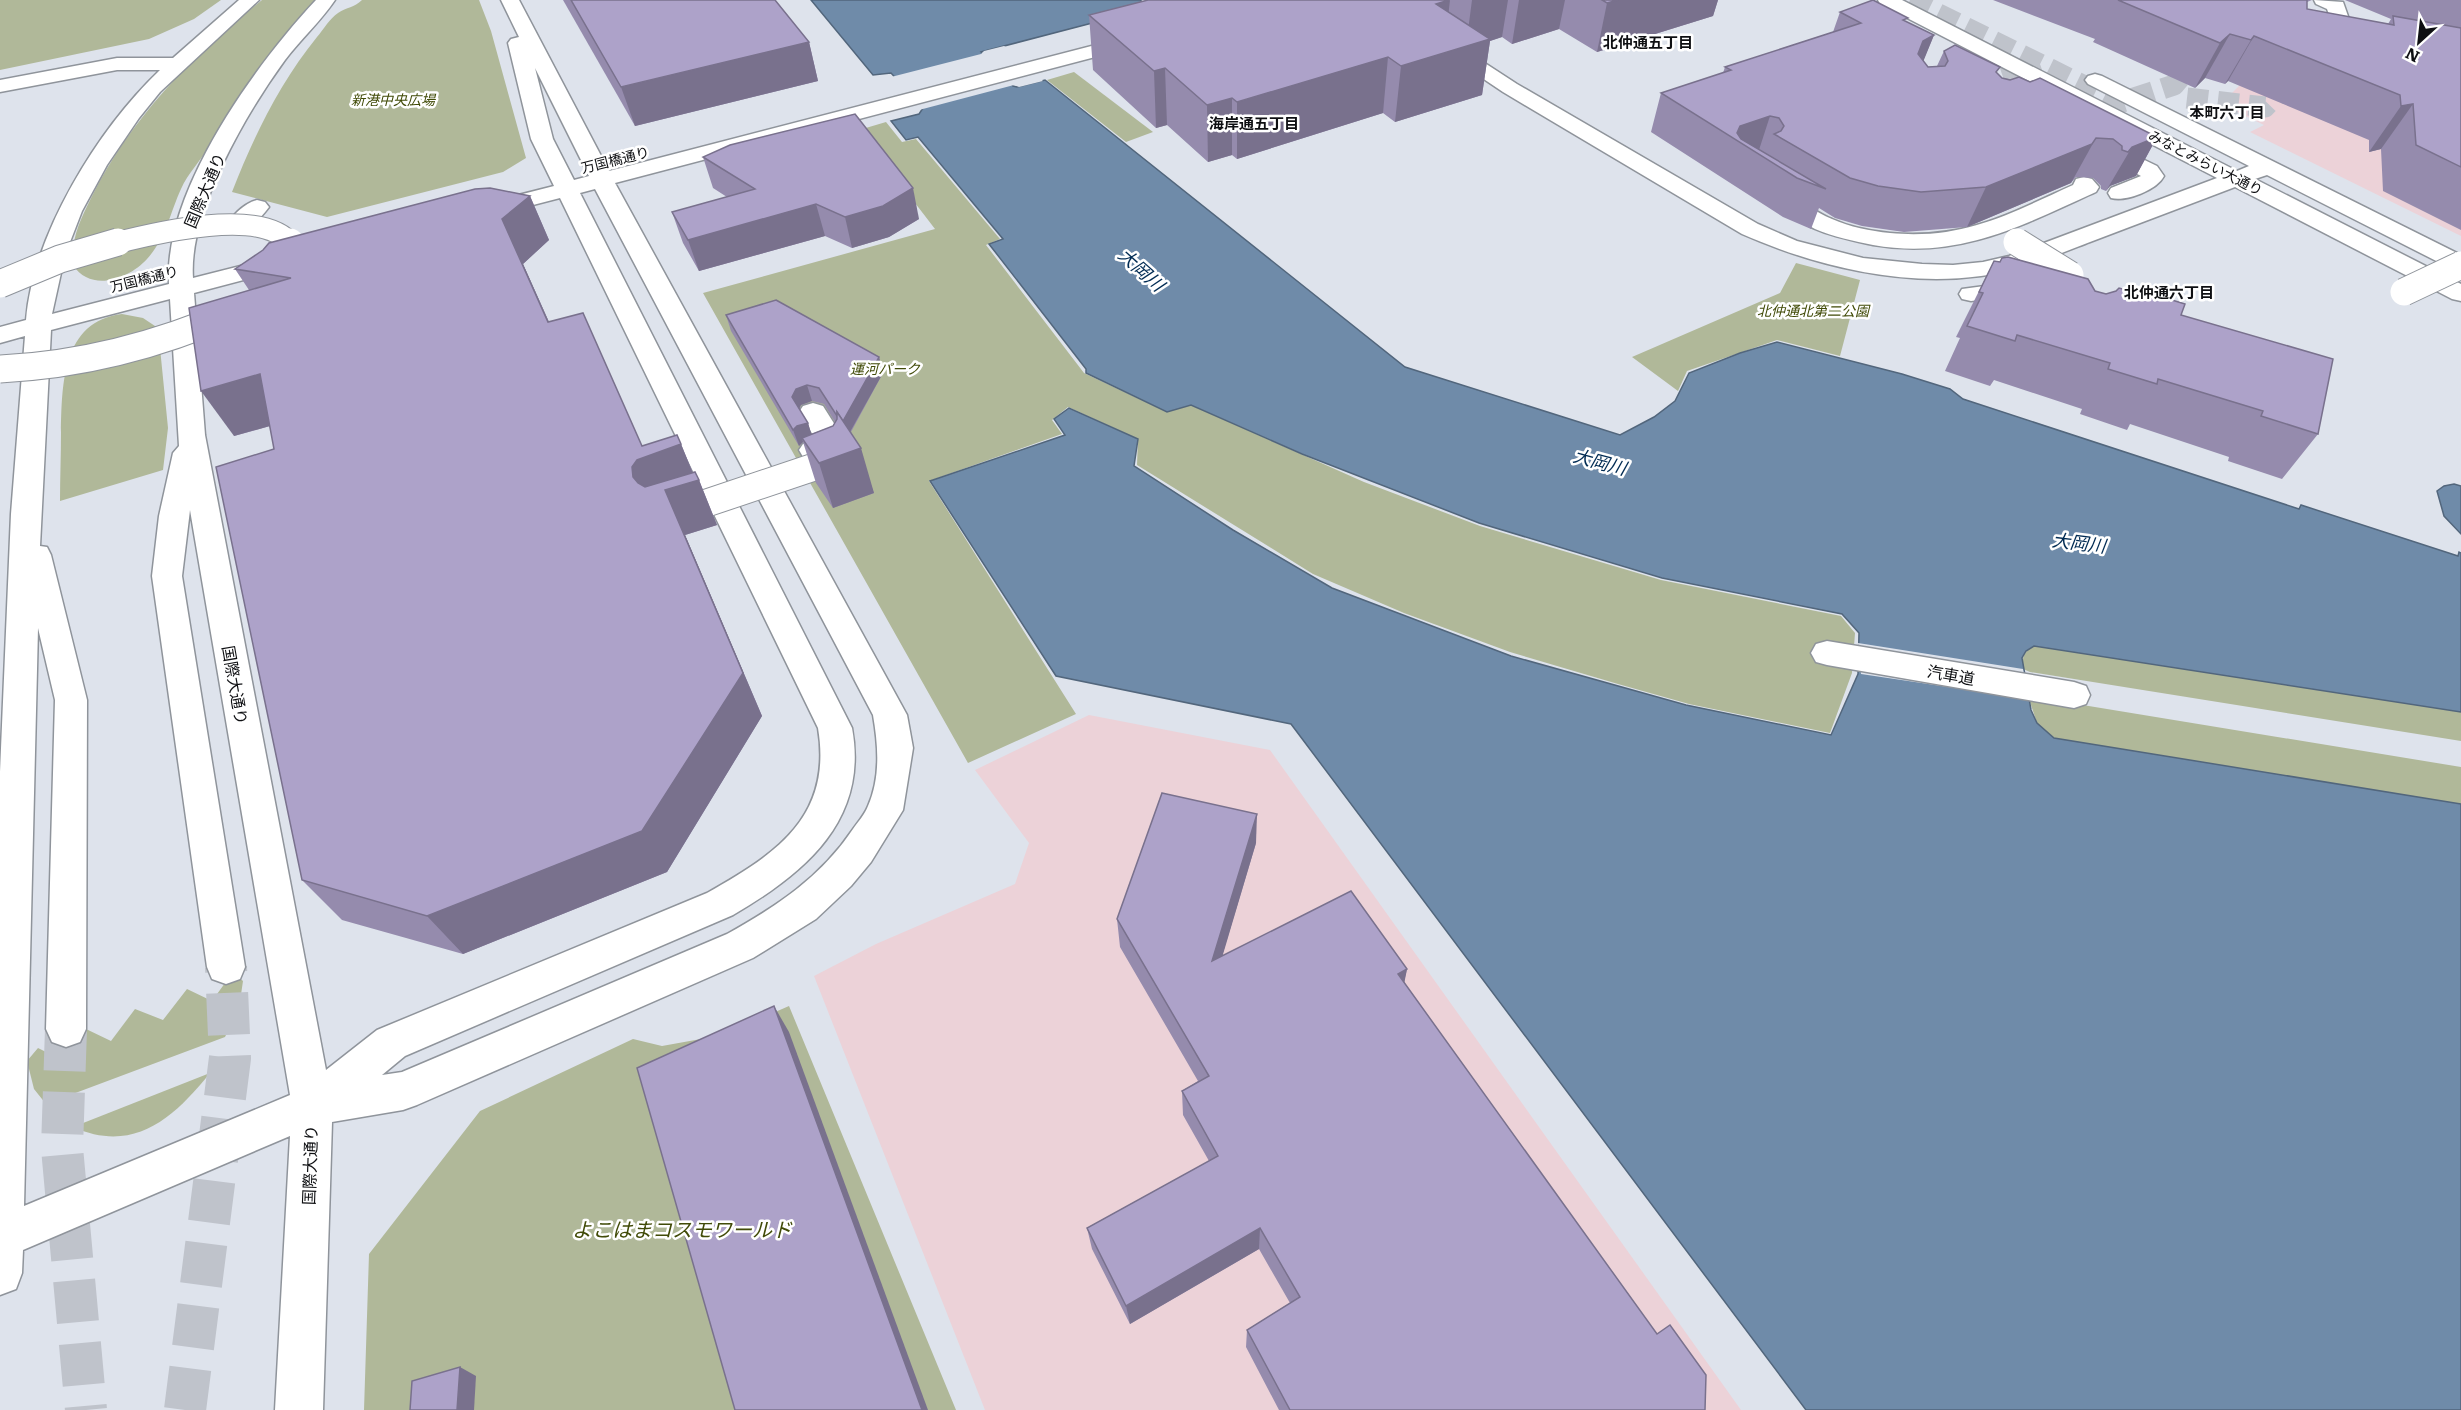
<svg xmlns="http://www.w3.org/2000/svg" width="2461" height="1410" viewBox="0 0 2461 1410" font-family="Literata,'Noto Sans JP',serif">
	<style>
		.commercial { fill: #ecd2d8 }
		.green { fill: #b0b899 }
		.water { fill: #6f8ba9; stroke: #52667c; stroke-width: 1.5 }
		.pier { fill: #dee3ec }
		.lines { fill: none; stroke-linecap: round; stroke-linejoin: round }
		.minor-tunnel-far1 { stroke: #bfc3cb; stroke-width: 21; stroke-dasharray: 21 10; stroke-linecap: butt }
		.minor-tunnel { stroke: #bfc3cb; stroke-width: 42; stroke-dasharray: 42 21; stroke-linecap: butt }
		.minor-casing { stroke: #8f949b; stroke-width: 3 }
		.minor { fill: #fff; fill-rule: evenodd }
		.minor-bridge-far1-casing { stroke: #8f949b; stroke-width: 23; stroke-linecap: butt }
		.minor-bridge-casing { stroke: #8f949b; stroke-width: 29; stroke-linecap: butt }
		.minor-bridge-far1 { stroke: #fff; stroke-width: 21 }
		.minor-bridge { stroke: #fff; stroke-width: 27 }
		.wall { fill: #958bad; fill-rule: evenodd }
		.shaded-wall { fill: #79718d }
		.building { fill: #ada2c9; stroke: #79718d; stroke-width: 1.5 }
		.labels { text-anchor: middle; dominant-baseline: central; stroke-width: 5; stroke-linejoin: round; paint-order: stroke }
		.far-park-label { font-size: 14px; font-style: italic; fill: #414b08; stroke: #fff }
		.far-street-label { font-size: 14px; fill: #0e0f12; stroke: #fff }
		.far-neighbourhood-label { font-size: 15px; font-weight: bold; fill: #0e0f12; stroke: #fff }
		.street-label { font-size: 16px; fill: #0e0f12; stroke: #fff }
		.water-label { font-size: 18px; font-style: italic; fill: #002b53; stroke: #fff }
		.near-park-label { font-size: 20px; font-style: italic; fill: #414b08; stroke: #fff }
	</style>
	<rect width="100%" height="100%" fill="#dee3ec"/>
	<g class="commercial">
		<polygon points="2285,40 2461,73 2461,236 2250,132 2264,125 2221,104"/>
		<polygon points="1089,715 1270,750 1741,1410 985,1410 814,976 876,944 1015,884 1029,843 975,770"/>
	</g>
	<g class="green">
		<polygon points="0,0 221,0 194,19 149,39 0,70"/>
		<path d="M 262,0 L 316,0 C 274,44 243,92 211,144 C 202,159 188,173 181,189 C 170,213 166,238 147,259 C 129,279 91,293 73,265 C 71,237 80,221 92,196 C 131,118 194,54 262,0 Z"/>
		<path d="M 362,0 L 479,0 L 491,31 L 526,158 L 503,172 L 327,217 L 232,192 C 254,136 279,84 317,37 C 323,30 330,18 338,13 C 347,7 354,8 362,0 Z"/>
		<polygon points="1074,72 1153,132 1126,142 1047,80"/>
		<polygon points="886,122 902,142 916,139 1000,239 986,245 1084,373 1167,412 1191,405 1364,482 1480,526 1661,580 1841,616 1855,633 1852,673 1830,733 1689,704 1618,684 1510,652 1404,613 1313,574 1137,465 1138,439 1068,407 1052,420 1062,434 929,481 1076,714 968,763 703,293 935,229 859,130"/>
		<polygon points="1796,263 1860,280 1840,356 1777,340 1687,371 1678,391 1632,357 1780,293"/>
		<path d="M 122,314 L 143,318 L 158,328 L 168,428 L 163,470 L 60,501 C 60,478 61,455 61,432 C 62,385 62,321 122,314 Z"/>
		<path d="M 2034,646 L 2461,712 L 2461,741 L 2030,672 L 2023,669 C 2022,657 2023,652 2034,646 Z"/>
		<polygon points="2034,697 2461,767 2461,804 2054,738 2037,723 2029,699"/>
		<polygon points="233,972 243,981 239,1008 225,1037 46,1104 34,1089 27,1061 38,1048 60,1059 86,1029 111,1041 135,1009 163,1020 187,989 212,1001"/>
		<polygon points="789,1006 956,1410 364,1410 369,1254 480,1111 633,1039 662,1046 723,1035"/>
		<path d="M 210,1073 C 173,1119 133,1154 73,1127 Z"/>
	</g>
	<g class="water">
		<polygon points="811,0 1140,0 1150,8 981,52 1013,86 1017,87 1045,80 1405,367 1620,435 1654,417 1675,401 1689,373 1740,353 1777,342 1902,374 1950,389 1963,399 2299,509 2301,505 2458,556 2459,552 2461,553 2461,712 2034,646 2026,651 2022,658 2031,710 2037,723 2054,738 2461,804 2461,1410 1806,1410 1291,724 1056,676 930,481 1065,435 1054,419 1069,408 1138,439 1134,466 1233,530 1332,588 1511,656 1686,705 1831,735 1858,674 1859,633 1842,614 1662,578 1479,523 1302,454 1191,405 1167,412 1086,373 1086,369 989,244 1003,239 918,137 906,140 891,121 919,114 923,108 891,73 873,75"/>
		<polygon points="2454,484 2461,486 2461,534 2444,516 2437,491 2444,486"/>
	</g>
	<g class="pier">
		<polygon points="1004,46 1006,47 986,53 1015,84 1040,78 1043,81 1019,87 1014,85 919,110 918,113 906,114 919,109 891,77 981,54 984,51"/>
		<polygon points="1858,643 2023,669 2029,699 1861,674"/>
	</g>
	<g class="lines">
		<g class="minor-tunnel-far1">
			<polyline points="1910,0 2119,103 2174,85 2189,67"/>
			<polyline points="2003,77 2040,64"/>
			<polyline points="2187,98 2265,107 2294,77"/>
		</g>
		<g class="minor-tunnel">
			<polyline points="66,1029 62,1148 86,1410"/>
			<polyline points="185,1410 230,1058 226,967"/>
		</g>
		<defs>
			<g id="minor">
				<path d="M 239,0 L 259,0 L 160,92 L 139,118 L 107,165 L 82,211 L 65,255 L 52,314 L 169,284 C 163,192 255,65 316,0 L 335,0 C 321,21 301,39 285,60 C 247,112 188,212 193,278 L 280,256 L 289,258 L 292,263 L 289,268 L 194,293 L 205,435 L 326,1070 L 377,1030 L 707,893 C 776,854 833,817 818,728 L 560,198 L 487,217 L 479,215 L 475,210 L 479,205 L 554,186 L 531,139 L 508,43 L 511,39 L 519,37 L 501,0 L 519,0 L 609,171 L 1134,35 L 1141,37 L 1144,41 L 1141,45 L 615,183 L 907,715 L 913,748 L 903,810 L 871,862 L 851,886 L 816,919 L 753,958 L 417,1105 L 403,1110 L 332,1122 L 323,1410 L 275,1410 L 290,1136 L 23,1250 L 22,1273 L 16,1289 L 0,1295 L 0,772 L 11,514 L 25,336 L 0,343 L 0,327 L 26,320 C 33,234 98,129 160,70 L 117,70 L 0,92 L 0,80 L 117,58 L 173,58 ZM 535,68 L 589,176 L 574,180 L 553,139 ZM 595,189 L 873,715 C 878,744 881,777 868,806 C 865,814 858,822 853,829 C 820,878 777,906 727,934 L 402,1072 L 382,1075 L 405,1056 L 733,915 C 805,873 869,820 852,728 L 580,193 ZM 170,299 L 179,446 L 173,453 L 159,516 L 152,576 L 207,967 L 212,979 L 226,984 L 240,979 L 245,967 L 182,576 L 190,510 L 290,1095 L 24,1206 L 38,628 L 55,700 L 46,1029 L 52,1042 L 66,1047 L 80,1042 L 86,1029 L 87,700 L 51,555 L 47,547 L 40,546 L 51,330 Z"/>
				<path d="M 1366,0 L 1388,0 L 1517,84 L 1758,224 L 1797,241 L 1863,258 L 1922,264 L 1953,265 L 1983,262 L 2009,256 L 2217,178 L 1880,4 L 1878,0 L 1902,0 L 2237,171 L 2249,166 L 2088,84 L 2085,80 L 2088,76 L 2095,74 L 2102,76 L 2461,255 L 2461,271 L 2452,269 L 2267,175 L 2255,179 L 2461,284 L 2461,301 L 2452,299 L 2235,187 C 2187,205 2138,224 2090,242 C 2054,256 2019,271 1981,276 C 1901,287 1815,266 1742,234 L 1503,92 Z"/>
				<polygon points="2314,0 2343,2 2349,19 2346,23 2332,23 2327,9 2316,4"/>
				<path d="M 2101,139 L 2157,166 L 2164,176 C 2157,190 2126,202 2111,198 L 2108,193 L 2111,188 L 2141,176 L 2093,151 L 2090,146 L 2093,141 Z"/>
				<path d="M 2084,177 L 2092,179 L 2099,187 L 2096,192 C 2021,226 1958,260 1873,245 C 1854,241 1833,237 1815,229 C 1799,221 1784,210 1769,200 L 1766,195 L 1769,190 L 1777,188 L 1785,190 C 1800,200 1815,212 1832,219 C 1850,227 1870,231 1890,233 C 1963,240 2009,214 2073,185 L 2076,179 Z"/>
				<path d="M 257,200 L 265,202 L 269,207 C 259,220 247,233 231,229 L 227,224 C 234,214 245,203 257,200 Z"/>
				<polygon points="2022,281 2031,283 2034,288 2031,293 1971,301 1962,299 1959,294 1962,289"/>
				<polygon points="813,403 823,406 847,444 843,450 830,454 826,462 816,464 806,462 799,450 803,444 816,440 799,412 803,406"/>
				<polygon points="1827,641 2074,682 2086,686 2090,695 2086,704 2074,708 1827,665 1816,662 1811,653 1816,644"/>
			</g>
		</defs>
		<use href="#minor" class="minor-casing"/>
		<use href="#minor" class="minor"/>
		<defs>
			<g id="minor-bridge-far1">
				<polyline points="2017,242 2020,244"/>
				<path d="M 112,244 C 151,234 262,206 291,244"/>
			</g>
			<g id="minor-bridge">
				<polyline points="2017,242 2070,275"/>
				<polyline points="284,279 293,258 290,242"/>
				<polyline points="0,284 60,259 118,242"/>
				<polyline points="2404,292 2461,265"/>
				<path d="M 0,369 C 82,365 159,345 234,312"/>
				<polyline points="668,516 835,460"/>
			</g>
		</defs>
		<use href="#minor-bridge-far1" class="minor-bridge-far1-casing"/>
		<use href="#minor-bridge" class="minor-bridge-casing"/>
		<use href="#minor-bridge-far1" class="minor-bridge-far1"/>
		<use href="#minor-bridge" class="minor-bridge"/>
	</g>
	<g class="wall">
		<polygon points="563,0 775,0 809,42 818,81 635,126"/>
		<polygon points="1148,0 1718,0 1713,16 1597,52 1559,29 1512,44 1502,37 1490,41 1482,95 1395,122 1383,113 1237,159 1232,155 1208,162 1167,125 1156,128 1093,70 1089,15"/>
		<polygon points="1993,0 2312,0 2307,2 2307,9 2388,24 2391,19 2345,0 2461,0 2461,230 2383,191 2381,149 2369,152 2369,140 2228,81 2225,84 2205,78 2195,88 2093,42 2095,39"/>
		<polygon points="1840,12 1907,22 1934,35 1923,61 1928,67 1937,66 1944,51 1997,73 2002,78 2030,82 2157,137 2136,176 2110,186 2106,191 2101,189 2101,186 2093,178 2076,177 2071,183 1967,227 1904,232 1862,226 1835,218 1819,208 1811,229 1783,217 1651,132 1661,93 1723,73 1725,67 1833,32"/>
		<polygon points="703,157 919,219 889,237 852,248 825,236 699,271 683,243 672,212 727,197 713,188"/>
		<polygon points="530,196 549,240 523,264 549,322 642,446 681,444 693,473 699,480 717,525 685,535 762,716 667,872 463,954 342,920 302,880 274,449 270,426 234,436 249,290 235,269"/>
		<polygon points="1994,261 2106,294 2181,315 2318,434 2282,479 2228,461 2229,457 2130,424 2127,430 2080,414 2082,409 1994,380 1990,386 1945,371 1960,338 1956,337"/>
		<path d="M 726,315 L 879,357 L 883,373 L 851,432 L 874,493 L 833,508 L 816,483 L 803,442 L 799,446 L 731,331 ZM 812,401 L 824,404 L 835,422 L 833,426 L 811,434 L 808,423 L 799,409 L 801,405 Z"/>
		<polygon points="1256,843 1222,956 1407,969 1404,982 1705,1410 1279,1410 1246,1347 1247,1330 1290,1303 1259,1249 1130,1324 1092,1249 1087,1228 1209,1161 1183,1115 1182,1091 1198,1081 1120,947 1117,919"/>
	</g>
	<g class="shaded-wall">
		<polygon points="1450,0 1444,53 1466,46 1472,0 1508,0 1502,37 1490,41 1482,95 1395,122 1401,66 1436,4"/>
		<polygon points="1519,0 1565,0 1559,29 1512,44"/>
		<polygon points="1618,0 1718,0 1713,16 1597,52 1607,3"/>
		<polygon points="2230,34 2205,78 2195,88 2220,43"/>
		<polygon points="1934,35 1919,72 1908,79 1923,41"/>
		<polygon points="2254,36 2228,81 2225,84 2251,40"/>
		<polygon points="809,42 818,81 635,126 621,87"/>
		<polygon points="1388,57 1383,113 1237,159 1237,102"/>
		<polygon points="1165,68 1167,125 1156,128 1154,71"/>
		<polygon points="1232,98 1232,155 1208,162 1207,105"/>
		<polygon points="2413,104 2381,149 2369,152 2401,106"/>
		<polygon points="1770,116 1758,153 1735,139 1740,126"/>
		<polygon points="2157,137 2136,176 2110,186 2106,191 2132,147"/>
		<polygon points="2096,138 2071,183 1967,227 1986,187"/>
		<polygon points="913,188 919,219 889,237 852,248 845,217"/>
		<polygon points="530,196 549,240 523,264 569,367 502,219"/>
		<polygon points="816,204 825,236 699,271 688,240"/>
		<polygon points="879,357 883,373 846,439 842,423"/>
		<polygon points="260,374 291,420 234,436 201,391"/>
		<polygon points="807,385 812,401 801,405 797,413 792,397 796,389"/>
		<polygon points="808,423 813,439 802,438 803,442 799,446 793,430 797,426"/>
		<polygon points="681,444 696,481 699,480 717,525 685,535 762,716 667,872 463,954 427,916 653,512 633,477 632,467 637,460"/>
		<polygon points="861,448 874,493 833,508 819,463"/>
		<polygon points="1257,814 1256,843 1213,988 1212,961"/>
		<polygon points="1407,969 1402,995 1398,974"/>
		<polygon points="774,1006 789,1032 928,1410 922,1410"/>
		<polygon points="1260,1228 1259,1249 1130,1324 1126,1306"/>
		<polygon points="460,1367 476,1376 474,1410 457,1410"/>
	</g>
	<g class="building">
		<polygon points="571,0 775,0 809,42 621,87"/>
		<polygon points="1148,0 1449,0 1436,4 1490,39 1401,66 1388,57 1237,102 1232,98 1207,105 1165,68 1154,71 1089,15"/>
		<polygon points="1602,0 1618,0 1607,3"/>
		<polygon points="1873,0 1908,18 1903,20 1934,35 1923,41 1918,54 1928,67 1945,66 1948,61 1944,51 1955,45 2000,67 1996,72 2002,78 2010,80 2019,77 2030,82 2040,78 2157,137 2132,147 2128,152 2122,150 2122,146 2113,139 2096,138 2092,144 1986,187 1921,192 1878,186 1850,178 1774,134 1781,131 1784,126 1779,118 1770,116 1740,126 1737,133 1741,139 1826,189 1797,178 1661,93 1731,70 1725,67 1861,23 1840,12"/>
		<polygon points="2118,0 2307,0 2307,9 2394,25 2393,16 2461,28 2461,167 2416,145 2413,104 2401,106 2400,95 2254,36 2251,40 2230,34 2220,43"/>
		<polygon points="855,114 913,188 883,206 845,217 816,204 688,240 672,212 755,189 703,157 730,145"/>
		<polygon points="490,188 530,196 502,219 548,322 583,313 642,446 677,435 681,444 637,460 632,467 633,477 638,483 645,487 695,472 699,480 665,490 743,673 642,831 427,916 302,880 216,467 274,449 260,374 201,391 189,308 291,278 235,269 263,250 269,243 475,189"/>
		<polygon points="2008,257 2088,279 2095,291 2106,294 2116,291 2119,288 2134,292 2136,289 2185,304 2181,315 2333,359 2318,434 2261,416 2263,411 2158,379 2157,384 2108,369 2110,363 2017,335 2015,341 1967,326 1983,293 1979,292 1994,261 2000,262 2002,258"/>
		<polygon points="776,300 879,357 843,421 837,412 837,416 819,388 807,385 796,389 792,397 808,423 797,426 793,430 726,315"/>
		<polygon points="837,412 861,448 819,463 802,438 833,426 837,419"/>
		<polygon points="1162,793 1257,814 1212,961 1351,891 1407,969 1398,974 1657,1334 1670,1325 1706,1375 1705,1410 1290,1410 1247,1330 1300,1297 1260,1228 1126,1306 1087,1228 1218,1156 1182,1091 1209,1076 1117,919"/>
		<polygon points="774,1006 922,1410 735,1410 637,1068"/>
		<polygon points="460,1367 457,1410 410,1410 412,1381"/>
	</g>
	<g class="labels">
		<g class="far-park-label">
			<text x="393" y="99">新港中央広場</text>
			<text x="1813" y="310">北仲通北第二公園</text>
			<text x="885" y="368">運河パーク</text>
		</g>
		<g class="far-street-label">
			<text transform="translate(615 159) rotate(-14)">万国橋通り</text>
			<text transform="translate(2206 162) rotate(27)">みなとみらい大通り</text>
			<text transform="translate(144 278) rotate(-14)">万国橋通り</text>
		</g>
		<g class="far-neighbourhood-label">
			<text x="1648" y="41">北仲通五丁目</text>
			<text x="2227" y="111">本町六丁目</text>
			<text x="1254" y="122">海岸通五丁目</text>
			<text x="2169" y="291">北仲通六丁目</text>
		</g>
		<g class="street-label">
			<text transform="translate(204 190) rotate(-67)">国際大通り</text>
			<text transform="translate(1951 674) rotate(10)">汽車道</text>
			<text transform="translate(236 685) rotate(80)">国際大通り</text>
			<text transform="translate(309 1165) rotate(-88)">国際大通り</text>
		</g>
		<g class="water-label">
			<text transform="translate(1142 269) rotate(42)">大岡川</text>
			<text transform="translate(1600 461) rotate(15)">大岡川</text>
			<text transform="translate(2079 542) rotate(7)">大岡川</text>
		</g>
		<g class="near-park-label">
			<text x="682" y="1228">よこはまコスモワールド</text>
		</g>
	</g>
	<g transform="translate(2419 42) rotate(207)" stroke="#ffffff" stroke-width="4.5" paint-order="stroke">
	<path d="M0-4.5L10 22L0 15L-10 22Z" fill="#0e0f12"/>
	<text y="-9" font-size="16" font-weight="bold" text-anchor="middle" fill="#0e0f12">N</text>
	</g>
</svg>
